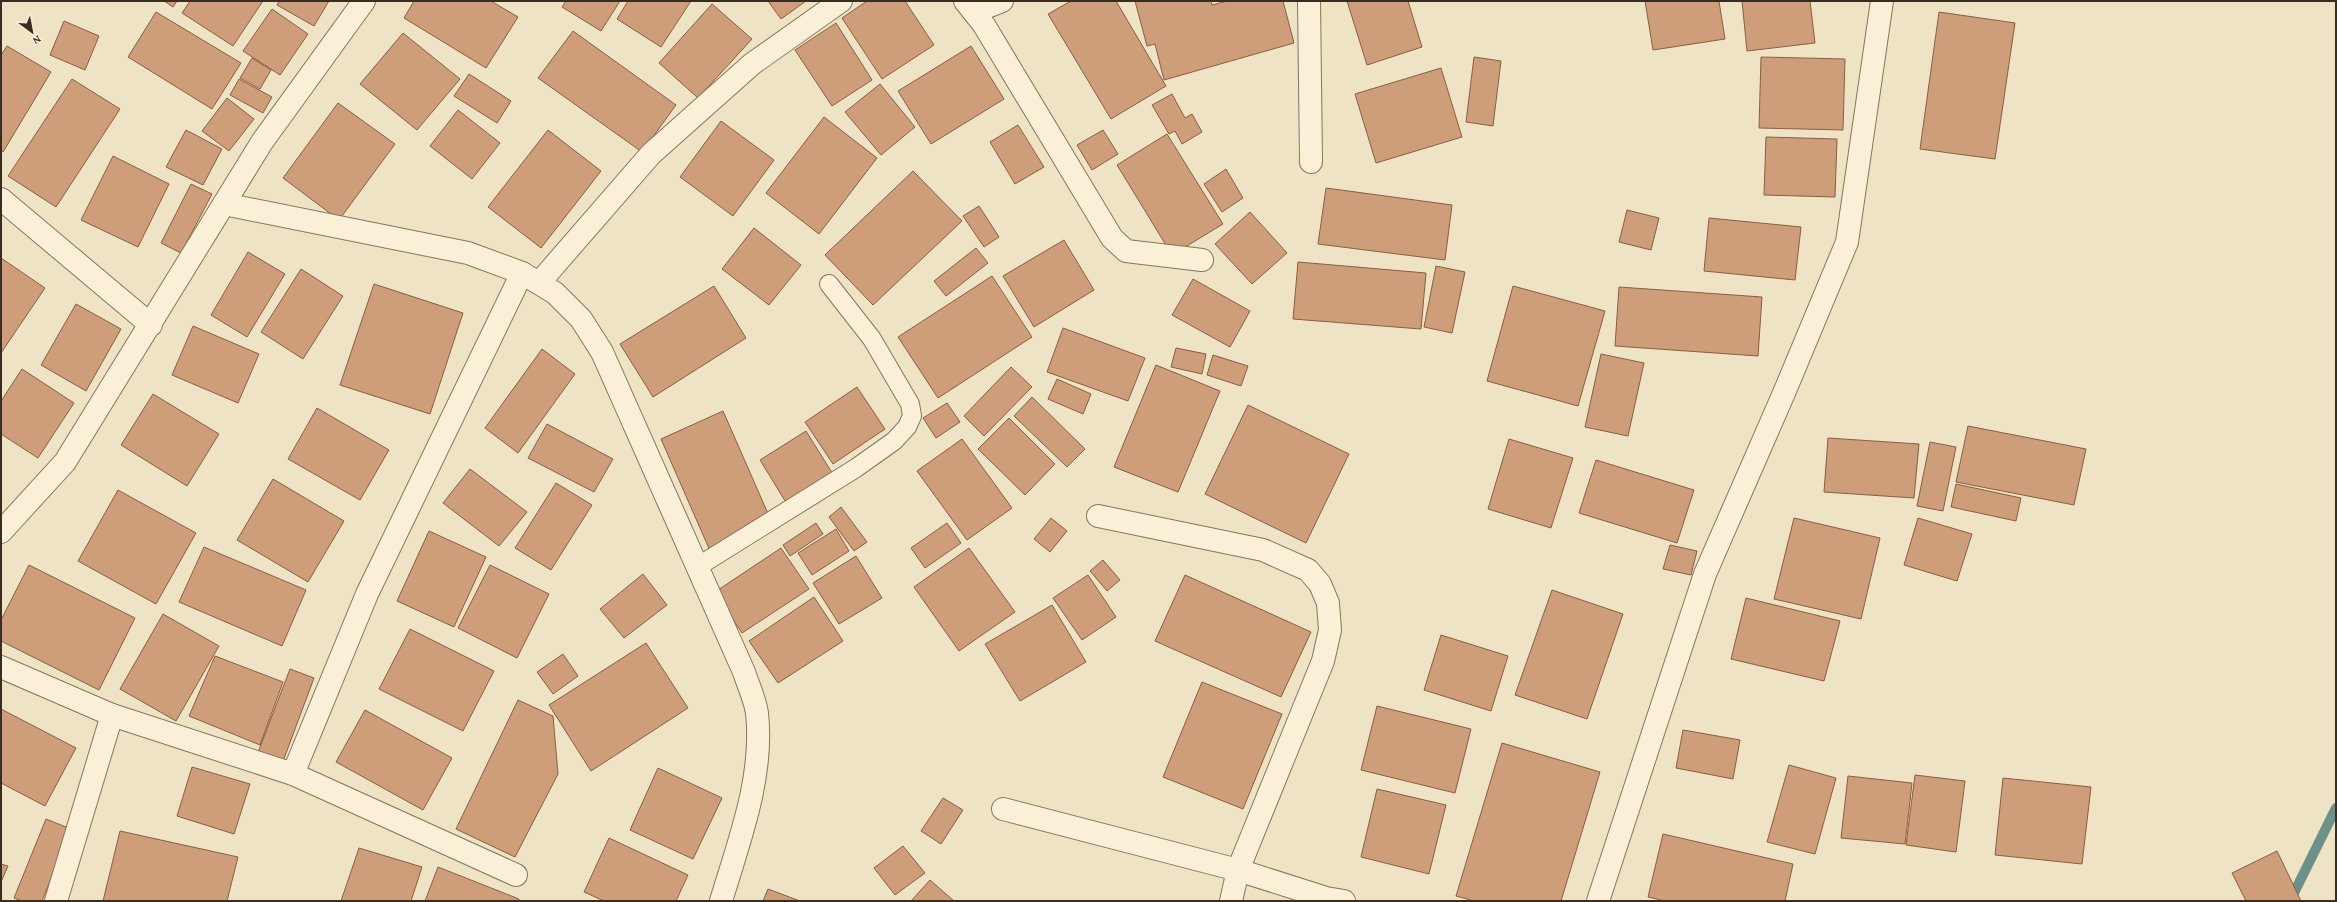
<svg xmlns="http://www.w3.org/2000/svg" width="2337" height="902" viewBox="0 0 2337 902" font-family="'Crimson Pro',serif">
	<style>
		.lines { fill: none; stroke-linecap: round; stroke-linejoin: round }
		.stream { stroke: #6d9188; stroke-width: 10 }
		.building { fill: #ce9d7a; stroke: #8a5e40 }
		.service-casing { stroke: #8a745a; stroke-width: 20 }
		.minor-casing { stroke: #8a745a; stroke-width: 24 }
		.service { stroke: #faf0d8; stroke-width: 18 }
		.minor { stroke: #faf0d8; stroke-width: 22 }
	</style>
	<rect width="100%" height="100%" fill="#efe3c5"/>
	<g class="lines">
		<polyline class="stream" points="2290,901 2336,808"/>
	</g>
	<g class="building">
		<polygon points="164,1 177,1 173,7"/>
		<polygon points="190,1 263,1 233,46 182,13"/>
		<polygon points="279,1 329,1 314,26 277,5"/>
		<polygon points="414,1 491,1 518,17 486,68 404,18"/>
		<polygon points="566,1 620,1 601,31 562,7"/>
		<polygon points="628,1 691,1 661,47 617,19"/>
		<polygon points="768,1 806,1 781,19"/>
		<polygon points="867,1 905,1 934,45 882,79 842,18"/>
		<polygon points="1071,1 1116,1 1166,86 1111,119 1048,14"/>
		<polygon points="1135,1 1211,1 1212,5 1227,1 1283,1 1294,43 1164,80 1155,44 1147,46"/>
		<polygon points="1347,1 1408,1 1422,47 1367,65"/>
		<polygon points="1645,1 1719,1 1725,39 1653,50"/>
		<polygon points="1742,1 1810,1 1815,43 1747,51"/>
		<polygon points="712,4 752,39 698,98 659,63"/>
		<polygon points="272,9 308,34 280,75 243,51"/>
		<polygon points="156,12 241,63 212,109 128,57"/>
		<polygon points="1939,12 2015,23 1995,159 1920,149"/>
		<polygon points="64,21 99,36 85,70 50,55"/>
		<polygon points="836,23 872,80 832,106 795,50"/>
		<polygon points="573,31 676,105 642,152 538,78"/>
		<polygon points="403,33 460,79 417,130 360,84"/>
		<polygon points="7,46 51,72 3,152 1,151 1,55"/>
		<polygon points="971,46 1004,99 931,144 898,91"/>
		<polygon points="1474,57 1501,61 1493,126 1466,122"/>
		<polygon points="1761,57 1845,59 1843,130 1759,128"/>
		<polygon points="252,58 271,70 260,89 240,78"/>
		<polygon points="1441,68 1462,137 1376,163 1355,94"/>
		<polygon points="469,74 511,101 497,123 454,96"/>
		<polygon points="72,79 120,109 56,207 8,176"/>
		<polygon points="239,79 272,97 263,113 230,95"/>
		<polygon points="880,84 915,127 881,155 845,112"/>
		<polygon points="1172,94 1185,118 1192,114 1202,132 1182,144 1175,131 1169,134 1152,105"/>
		<polygon points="227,98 254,119 229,151 202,131"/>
		<polygon points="338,103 395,144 339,220 283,178"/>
		<polygon points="458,110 500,143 472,179 430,146"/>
		<polygon points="824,117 877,158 819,234 766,193"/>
		<polygon points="721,121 774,160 733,216 680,177"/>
		<polygon points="1018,125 1044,167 1015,184 990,142"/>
		<polygon points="186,130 222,149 203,185 166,167"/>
		<polygon points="548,130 601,171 541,248 488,207"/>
		<polygon points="1103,130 1118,154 1092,170 1077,145"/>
		<polygon points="1167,134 1223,224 1172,255 1117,165"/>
		<polygon points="1766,137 1837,139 1835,197 1764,195"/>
		<polygon points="113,156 169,184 138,247 81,220"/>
		<polygon points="1226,169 1243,198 1222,212 1204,184"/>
		<polygon points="913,171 962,221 873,305 825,255"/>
		<polygon points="191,184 212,194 181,253 161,243"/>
		<polygon points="1326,188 1452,205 1445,260 1318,244"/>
		<polygon points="979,206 999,237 984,247 963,216"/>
		<polygon points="1627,210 1659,218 1651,250 1619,242"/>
		<polygon points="1250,212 1287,253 1252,284 1215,244"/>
		<polygon points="1709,218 1801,227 1795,280 1704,271"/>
		<polygon points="754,228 801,265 769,305 722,269"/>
		<polygon points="1064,240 1094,290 1034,327 1003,276"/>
		<polygon points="976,248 988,263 946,296 934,281"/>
		<polygon points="248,252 285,274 247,337 211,315"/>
		<polygon points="1,258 45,288 1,353"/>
		<polygon points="1298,262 1426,273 1421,329 1293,319"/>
		<polygon points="1436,266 1465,272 1452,333 1424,327"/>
		<polygon points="301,269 343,296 303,359 261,332"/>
		<polygon points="992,276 1032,337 938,398 898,337"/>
		<polygon points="1193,279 1250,311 1230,347 1172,315"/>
		<polygon points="374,284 463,313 430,414 340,385"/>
		<polygon points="714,286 746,338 653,397 620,344"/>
		<polygon points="1513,286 1605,311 1578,406 1487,381"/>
		<polygon points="1619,287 1762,297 1758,356 1615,346"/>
		<polygon points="76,304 121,329 86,391 41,365"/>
		<polygon points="193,326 259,354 238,403 172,375"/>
		<polygon points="1063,328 1145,358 1128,401 1047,372"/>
		<polygon points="1176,348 1206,354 1202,374 1171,367"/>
		<polygon points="542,349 575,374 518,453 485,428"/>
		<polygon points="1601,354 1644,363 1628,436 1585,427"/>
		<polygon points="1213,355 1248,366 1241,386 1207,375"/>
		<polygon points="1156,365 1220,391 1178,492 1114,467"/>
		<polygon points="1011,367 1032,387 984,436 964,416"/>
		<polygon points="22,369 74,403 38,458 1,434 1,401"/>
		<polygon points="1057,379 1091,394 1083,414 1048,399"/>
		<polygon points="857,387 885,429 833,464 805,422"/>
		<polygon points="153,394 219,434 187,486 121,445"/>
		<polygon points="1032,397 1085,449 1067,467 1014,416"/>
		<polygon points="947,403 960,422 936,438 923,418"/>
		<polygon points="1248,405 1349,454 1306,543 1205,494"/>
		<polygon points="317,408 389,450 360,500 288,459"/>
		<polygon points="723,411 773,525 711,553 661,439"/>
		<polygon points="1009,418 1055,464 1025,495 978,449"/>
		<polygon points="547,424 613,459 594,492 528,458"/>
		<polygon points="1968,426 2086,449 2074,505 1956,482"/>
		<polygon points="806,431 834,476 787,504 760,460"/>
		<polygon points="1828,438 1919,444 1914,498 1824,492"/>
		<polygon points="962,439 1012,508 967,540 917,471"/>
		<polygon points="1509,439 1573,458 1551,528 1488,509"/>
		<polygon points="1930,442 1956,447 1943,511 1917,506"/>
		<polygon points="1596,460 1694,490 1677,543 1579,513"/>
		<polygon points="470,469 527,512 499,546 443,503"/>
		<polygon points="273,479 344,521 308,582 237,540"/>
		<polygon points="556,483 592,505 551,570 515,548"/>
		<polygon points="1956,484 2021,498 2016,521 1951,507"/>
		<polygon points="118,490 196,533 156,604 78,561"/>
		<polygon points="841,507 867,542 854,551 829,517"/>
		<polygon points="1051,518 1067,531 1050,552 1034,539"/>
		<polygon points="1794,518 1880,538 1861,619 1774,599"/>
		<polygon points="1918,518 1972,534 1957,581 1904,565"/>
		<polygon points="816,523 823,534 790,556 783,545"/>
		<polygon points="947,523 961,543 925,568 911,548"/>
		<polygon points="836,529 849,551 812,575 798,553"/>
		<polygon points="429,531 486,557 454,627 397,601"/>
		<polygon points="1670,545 1697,551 1691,575 1663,569"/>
		<polygon points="204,547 306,590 282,646 179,602"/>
		<polygon points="781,548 809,589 742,633 715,592"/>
		<polygon points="969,548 1015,612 959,651 914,587"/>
		<polygon points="856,556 882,598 839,624 813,583"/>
		<polygon points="1103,560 1120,580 1107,591 1090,571"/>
		<polygon points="29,565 135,618 99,690 1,641 1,620"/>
		<polygon points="490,565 549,594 517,658 458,628"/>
		<polygon points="643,574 667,605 624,638 600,609"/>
		<polygon points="1088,575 1116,617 1082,640 1053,598"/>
		<polygon points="1185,575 1311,632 1281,697 1155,641"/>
		<polygon points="1552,590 1623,614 1587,719 1515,695"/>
		<polygon points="814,597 843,641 778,683 749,641"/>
		<polygon points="1746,598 1840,621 1824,681 1731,659"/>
		<polygon points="1052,605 1086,662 1020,701 985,644"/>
		<polygon points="163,614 219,646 176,721 120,689"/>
		<polygon points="410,629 494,671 463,731 379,689"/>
		<polygon points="1441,635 1508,656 1491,711 1424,690"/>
		<polygon points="646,643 688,708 591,771 549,705"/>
		<polygon points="563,654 578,676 553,694 537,672"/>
		<polygon points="215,656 283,682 260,745 189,716"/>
		<polygon points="290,669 314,678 282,764 257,755"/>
		<polygon points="1202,682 1282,714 1243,809 1163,777"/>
		<polygon points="518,700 553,716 558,774 515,857 456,829"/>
		<polygon points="1377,706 1471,729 1455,793 1361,770"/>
		<polygon points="1,709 76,748 45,806 1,783"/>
		<polygon points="365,710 452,758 423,810 336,762"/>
		<polygon points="1683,730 1740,740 1733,779 1676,768"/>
		<polygon points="1502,743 1600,772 1561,901 1474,901 1456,896"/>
		<polygon points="1789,765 1836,778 1815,854 1767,842"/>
		<polygon points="192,767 250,784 234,834 177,816"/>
		<polygon points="658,768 722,798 693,859 630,830"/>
		<polygon points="1915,775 1965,781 1956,852 1906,845"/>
		<polygon points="1848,776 1912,783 1905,844 1841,838"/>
		<polygon points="2003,778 2091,787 2082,864 1995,855"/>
		<polygon points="1377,789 1446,805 1429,874 1361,857"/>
		<polygon points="943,798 963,810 941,844 921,831"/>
		<polygon points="46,819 71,829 42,901 22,901 14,898"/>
		<polygon points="120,831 238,857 227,901 103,901"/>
		<polygon points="1663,834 1793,864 1785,901 1665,901 1648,897"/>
		<polygon points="609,838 688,875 676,901 604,901 584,892"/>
		<polygon points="903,846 925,873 895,895 874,868"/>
		<polygon points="359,848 422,867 411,901 341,901"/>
		<polygon points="2277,851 2301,901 2246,901 2232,873"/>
		<polygon points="1,864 8,866 1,882"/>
		<polygon points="438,867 519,899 519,901 425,901"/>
		<polygon points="930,880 954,901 911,901"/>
		<polygon points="768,889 800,901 763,901"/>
	</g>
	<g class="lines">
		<defs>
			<polyline id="service" points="697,567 856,468 894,441 907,427 912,416 910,404 872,339 829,284"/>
			<g id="minor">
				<polyline points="965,1 984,25 1112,238 1126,251 1202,260"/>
				<polyline points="1309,1 1311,162"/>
				<polyline points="974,12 1002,1"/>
				<polyline points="1,199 151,325"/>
				<path d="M 224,204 L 468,253 L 522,273 L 555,293 L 581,319 L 602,352 L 744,672 C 748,685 755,699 757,713 C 764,777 739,841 721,901"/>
				<polyline points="539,283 651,154 752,64 841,1"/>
				<polyline points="1098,516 1263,550 1308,570 1320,584 1328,603 1330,630 1323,661 1238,870 1231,901"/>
				<polyline points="1,532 65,462 262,142 364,1"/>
				<polyline points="1,667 112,715 293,774 516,875"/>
				<polyline points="293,774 367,594 522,273"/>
				<polyline points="1003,809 1238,870 1326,898 1344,901"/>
				<polyline points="56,901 112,715"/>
				<polyline points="1598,901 1705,574 1784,393 1847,242 1882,1"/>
			</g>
		</defs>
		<use href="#service" class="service-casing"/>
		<use href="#minor" class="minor-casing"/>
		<use href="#service" class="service"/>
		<use href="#minor" class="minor"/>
	</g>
	<rect width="2337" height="902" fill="none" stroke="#3a2c1f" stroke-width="4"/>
	<g transform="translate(32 32) rotate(148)" stroke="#f6edd4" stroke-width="3" paint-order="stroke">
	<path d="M0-3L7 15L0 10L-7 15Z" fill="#3a2c1f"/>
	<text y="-6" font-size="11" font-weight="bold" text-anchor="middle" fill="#3a2c1f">N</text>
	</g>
</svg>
